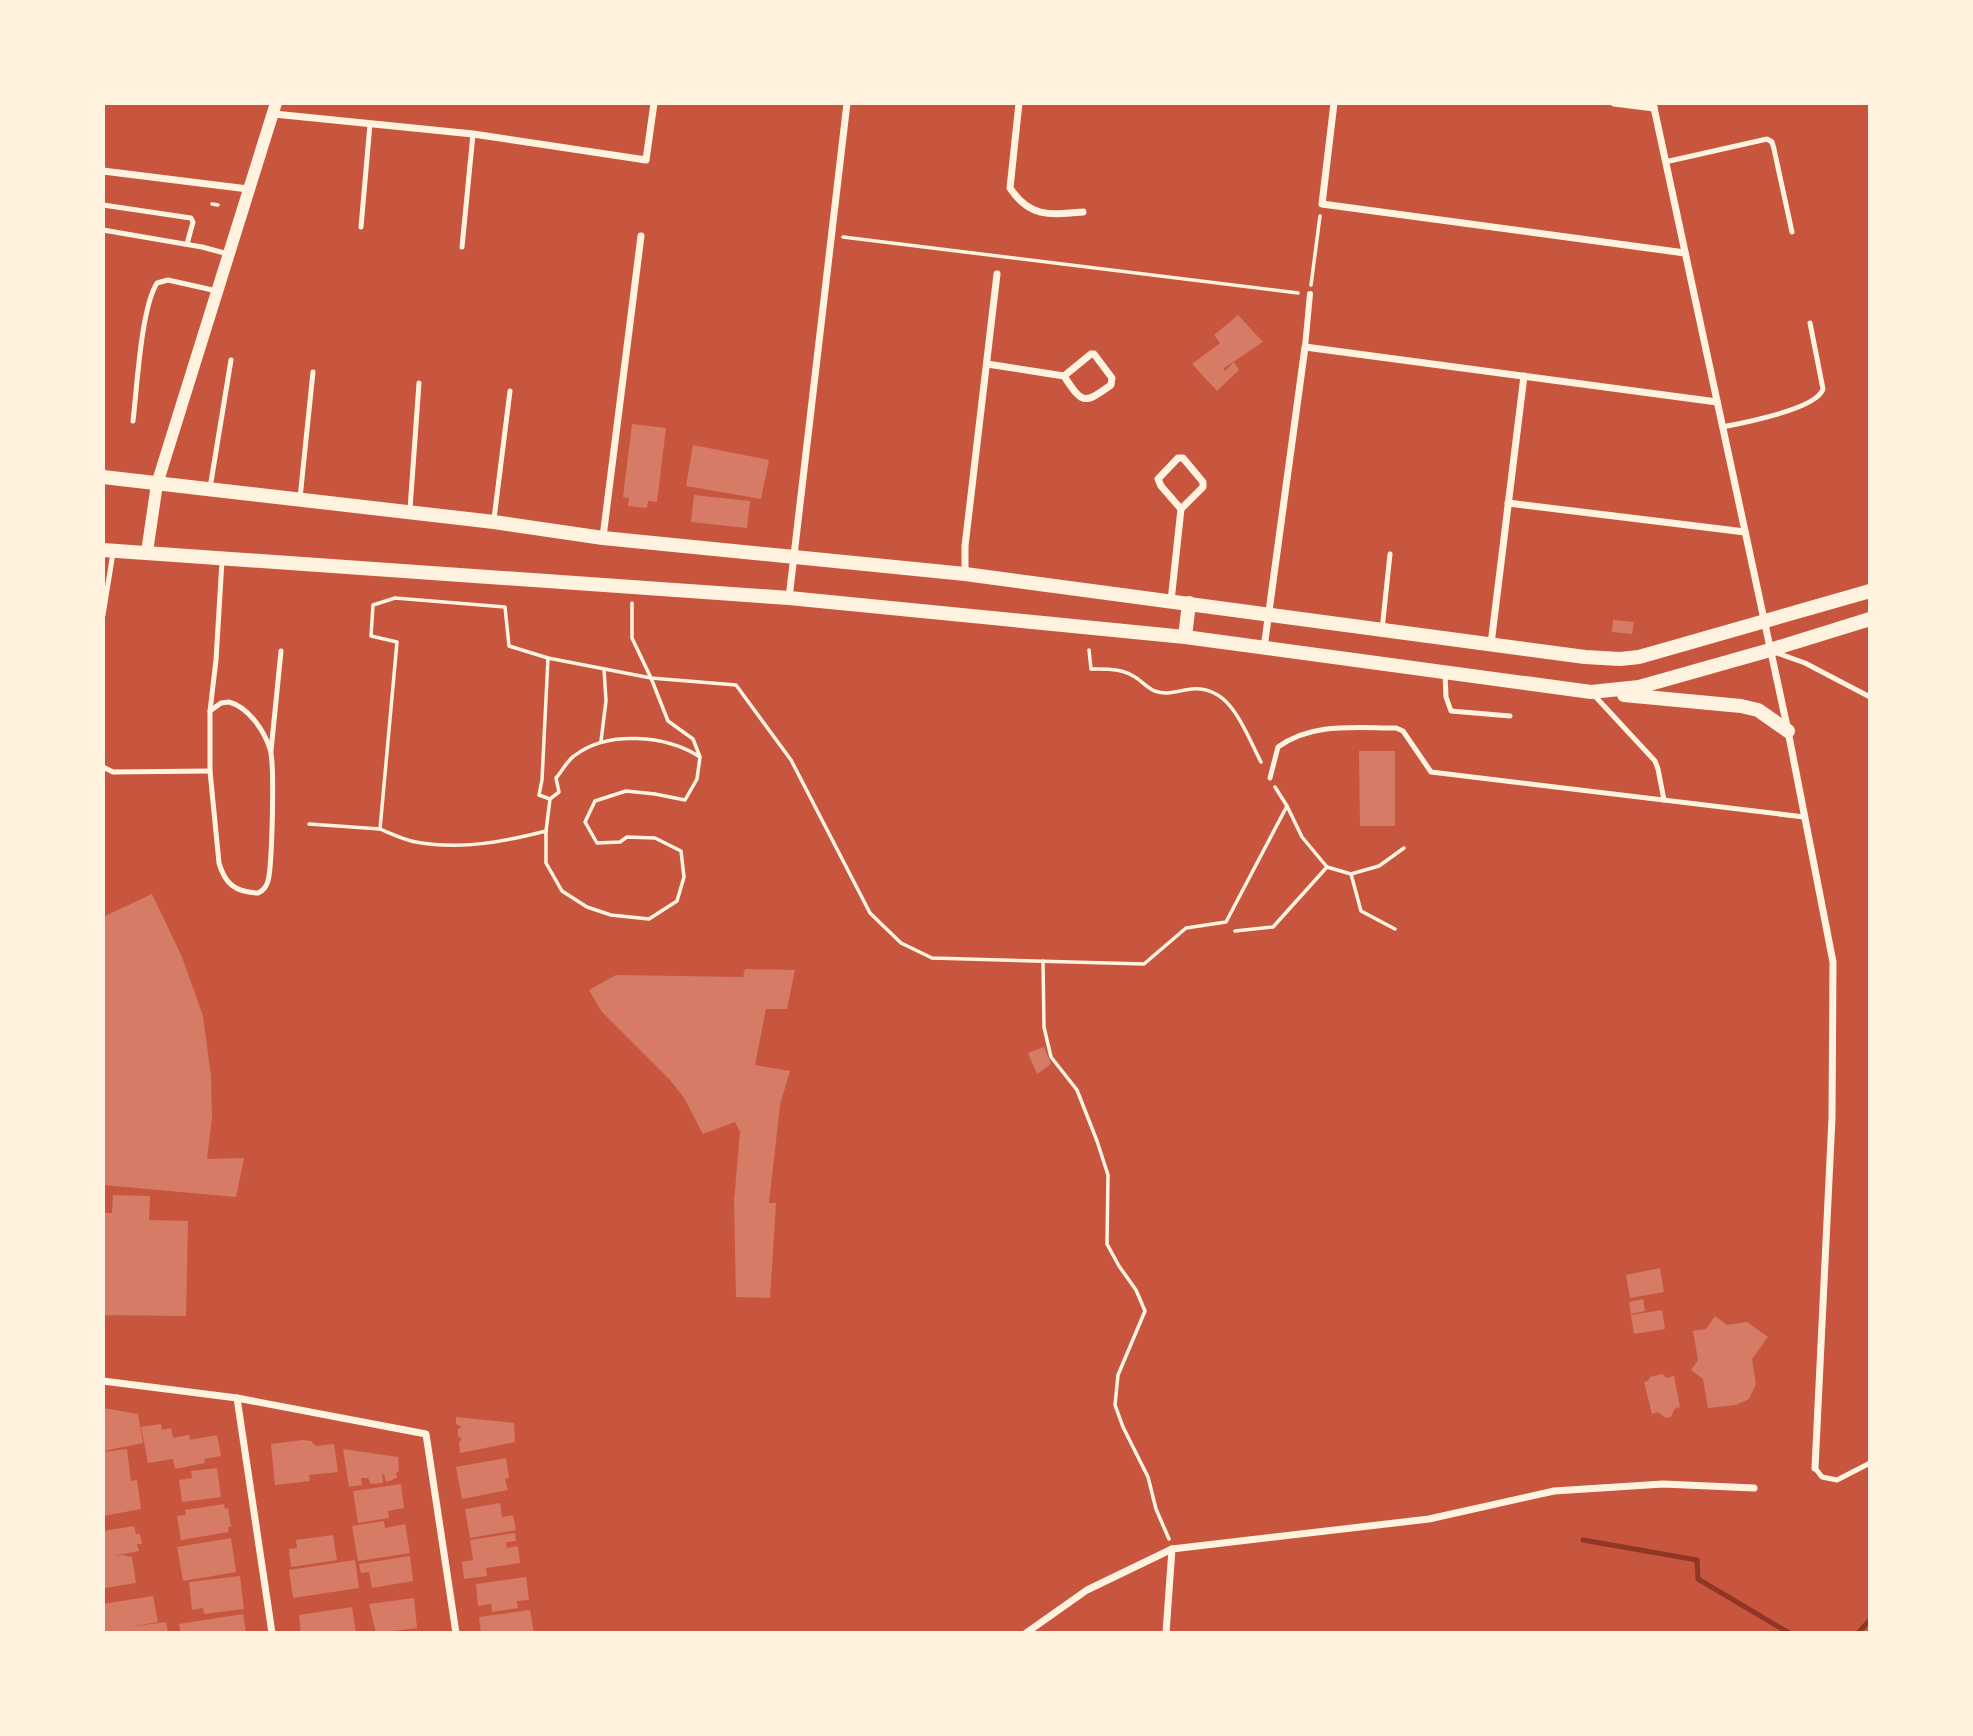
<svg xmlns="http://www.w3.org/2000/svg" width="1973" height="1736" viewBox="0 0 1973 1736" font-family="'Noto Sans',sans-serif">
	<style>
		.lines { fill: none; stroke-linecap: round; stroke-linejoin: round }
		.stream { stroke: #8f3625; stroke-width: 5 }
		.building { fill: #d67c66 }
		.path { stroke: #fff3e0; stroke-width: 3.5 }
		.service { stroke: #fff3e0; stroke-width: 5 }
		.pedestrian { stroke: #fff3e0; stroke-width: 6 }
		.minor { stroke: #fff3e0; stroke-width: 7 }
		.tertiary { stroke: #fff3e0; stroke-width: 12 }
		.secondary { stroke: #fff3e0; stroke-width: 14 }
	</style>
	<rect width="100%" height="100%" fill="#c8553d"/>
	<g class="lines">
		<g class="stream">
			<polyline points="1583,1540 1697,1560 1698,1579 1789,1633"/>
			<polyline points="1858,1633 1870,1620"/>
		</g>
	</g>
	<g class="building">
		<polygon points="1238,315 1263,342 1224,368 1225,371 1234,362 1239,370 1217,391 1192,364 1220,343 1214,335"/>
		<polygon points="632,424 666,428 657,502 648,501 647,508 628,506 629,498 623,497"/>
		<polygon points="693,445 769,460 761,499 686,486"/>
		<polygon points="694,495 750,501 747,528 691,522"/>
		<polygon points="1613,620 1634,622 1632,634 1612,632"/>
		<polygon points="1359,751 1395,751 1395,826 1360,826"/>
		<polygon points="152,894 182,957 203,1016 211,1076 212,1117 207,1159 244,1158 236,1197 103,1185 103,917"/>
		<polygon points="745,969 795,970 787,1009 766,1009 755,1065 790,1071 780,1105 769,1203 776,1203 770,1298 736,1297 734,1201 740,1132 735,1122 703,1134 684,1098 670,1080 602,1012 589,990 616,975 743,977"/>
		<polygon points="1044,1047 1051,1064 1037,1074 1028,1053"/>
		<polygon points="113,1195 150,1196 149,1220 188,1221 186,1316 103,1315 103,1213 112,1213"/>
		<polygon points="1660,1268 1664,1292 1630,1298 1626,1275"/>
		<polygon points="1643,1299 1645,1311 1631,1314 1629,1302"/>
		<polygon points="1662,1310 1665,1329 1634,1334 1631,1315"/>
		<polygon points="1715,1316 1727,1325 1747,1322 1768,1337 1752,1359 1756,1384 1749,1399 1736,1405 1708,1408 1703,1379 1691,1370 1698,1360 1693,1331 1706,1329"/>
		<polygon points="1662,1374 1667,1378 1674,1376 1680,1407 1674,1409 1671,1417 1666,1418 1658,1412 1652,1414 1644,1382 1648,1381 1650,1377"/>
		<polygon points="103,1408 138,1414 143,1443 103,1451"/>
		<polygon points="456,1417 514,1423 515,1442 460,1453 459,1442 462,1439 458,1436 458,1429 462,1427 456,1424"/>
		<polygon points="161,1424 162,1430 171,1428 173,1438 189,1435 190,1440 217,1435 221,1456 204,1459 205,1463 175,1469 173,1459 148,1463 141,1427"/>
		<polygon points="303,1440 311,1441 316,1446 334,1444 338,1472 309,1475 310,1481 275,1485 271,1444"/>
		<polygon points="127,1449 131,1481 137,1480 141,1509 103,1516 103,1452"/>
		<polygon points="343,1449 398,1457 399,1471 396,1473 397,1478 386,1482 384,1475 382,1473 383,1483 371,1484 368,1478 361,1478 362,1485 349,1487"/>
		<polygon points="506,1458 509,1478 505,1479 508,1490 462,1499 456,1467"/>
		<polygon points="217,1468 221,1497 182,1502 179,1480 192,1478 191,1471"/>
		<polygon points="401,1484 404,1508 388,1511 389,1518 358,1523 353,1491"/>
		<polygon points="500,1503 502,1517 513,1515 516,1530 470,1538 465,1509"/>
		<polygon points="224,1504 225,1509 228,1508 231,1527 228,1527 229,1532 181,1540 177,1516 186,1515 185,1510"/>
		<polygon points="384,1521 385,1528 405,1524 410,1553 358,1561 352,1526"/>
		<polygon points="134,1526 136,1534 140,1534 142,1544 137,1544 139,1551 112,1556 123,1555 132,1557 136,1583 105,1588 103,1531"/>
		<polygon points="515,1533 516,1541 506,1542 507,1548 518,1546 520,1563 486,1568 487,1576 464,1579 462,1562 473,1560 470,1540"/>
		<polygon points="333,1535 337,1560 291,1567 289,1549 297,1548 296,1540"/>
		<polygon points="231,1538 236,1572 183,1581 177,1547"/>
		<polygon points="410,1556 413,1581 372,1588 369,1572 361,1573 359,1564"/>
		<polygon points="355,1560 359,1588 293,1598 289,1570"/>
		<polygon points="240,1576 244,1609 204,1614 203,1608 192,1610 189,1582"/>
		<polygon points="526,1577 529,1600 517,1601 518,1608 492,1612 491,1604 478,1606 476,1584"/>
		<polygon points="153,1596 158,1622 129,1627 166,1622 168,1633 103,1633 103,1604"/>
		<polygon points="414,1598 417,1628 376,1633 369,1604"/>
		<polygon points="352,1607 356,1633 301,1633 299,1615"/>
		<polygon points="530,1610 534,1633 481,1633 479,1617"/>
		<polygon points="243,1614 246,1633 181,1633 179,1624"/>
	</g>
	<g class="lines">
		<g class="path">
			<polyline points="212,204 218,205"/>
			<polyline points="843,237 1298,293"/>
			<polyline points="1311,285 1320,216"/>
			<polyline points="632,603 632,638 651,678 736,685 791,760 870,913 901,943 932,958 1144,964 1186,928 1226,922 1287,806 1275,787"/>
			<path d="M 1089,650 L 1091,669 C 1109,669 1123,668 1138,679 C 1143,683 1149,689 1155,691 C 1168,696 1179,690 1192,689 C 1232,686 1245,732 1261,762"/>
			<path d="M 548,658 L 509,646 L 505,607 L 395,598 L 373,605 L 371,636 L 397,642 L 380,829 C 392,834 404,840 416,842 C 461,850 503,842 546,831 L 546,863 L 562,891 L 587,907 L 611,915 L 649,919 L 677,901 L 684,877 L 681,851 L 655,838 L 627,837 L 620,842 L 597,843 L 585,822 L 595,801 L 626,791 L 655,794 L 685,800 L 697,779 L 700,757 L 693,739 L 668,721 L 651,678 L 548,658 L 542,780 L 539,795 L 550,799 L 559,792 L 556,778 C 562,771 567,761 574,756 C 607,730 666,735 700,757"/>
			<polyline points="601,741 606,701 604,669"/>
			<polyline points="309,824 380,829"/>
			<polyline points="546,831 550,799"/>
			<polyline points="1327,867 1351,874 1361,911 1395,929"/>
			<polyline points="1351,874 1379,866 1404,848"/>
			<polyline points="1235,931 1273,927 1327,867 1302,837 1287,806"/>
			<polyline points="1043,961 1044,1027 1051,1057 1077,1090 1097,1141 1108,1175 1107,1244 1119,1266 1136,1290 1145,1311 1118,1375 1115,1405 1123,1427 1148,1477 1156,1509 1169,1539"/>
		</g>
		<g class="service">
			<polyline points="1665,162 1767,139 1772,142 1774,149 1792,232"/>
			<polyline points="103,205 191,218 193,222 187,244"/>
			<polyline points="361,227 370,124"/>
			<polyline points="103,230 202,247 228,254"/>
			<polyline points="462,247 473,134"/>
			<path d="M 133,421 C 137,388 141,308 157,283 L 168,280 L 217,291"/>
			<path d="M 1722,427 C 1743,423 1817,409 1823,389 L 1810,323"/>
			<polyline points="210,488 231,360"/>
			<polyline points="300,498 313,372"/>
			<polyline points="410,509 419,383"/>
			<polyline points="494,519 510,391"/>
			<polyline points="103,615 113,553"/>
			<polyline points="1382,630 1390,554"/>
			<polyline points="1777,653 1805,663 1870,697"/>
			<polyline points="1445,673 1446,697 1451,711 1510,716"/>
			<polyline points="1593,694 1655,761 1658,769 1664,800"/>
			<path d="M 229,702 C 248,707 264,730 270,749 C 275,763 272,866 268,881 C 266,887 264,890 258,893 C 235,892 225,884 219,863 L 210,771 L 210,711 L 221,703 Z"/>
			<polyline points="210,711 216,660 222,561"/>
			<polyline points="271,751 281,651"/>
			<polyline points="103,767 113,772 210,771"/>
			<path d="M 1270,778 L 1278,747 C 1312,722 1355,728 1396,728 L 1403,731 L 1431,772 L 1804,817"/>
			<polyline points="1815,1468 1822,1477 1837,1480 1870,1463"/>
		</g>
		<polyline class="pedestrian" points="1305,347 1310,294"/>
		<g class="minor">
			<path d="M 1019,103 L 1010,188 C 1030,218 1050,215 1083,212"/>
			<polyline points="1334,103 1322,204 1685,253"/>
			<polyline points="1614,103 1654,108"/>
			<polyline points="1653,103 1788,731 1833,962 1832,1118 1815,1468"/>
			<polyline points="274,114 473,134 646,160 654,103"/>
			<polyline points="103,171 248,189"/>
			<path d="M 987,364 L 1064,376 C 1083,405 1084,404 1111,385 L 1112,378 L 1094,354 L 1091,354 L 1064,376"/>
			<polyline points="1508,503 1745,532"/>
			<polyline points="603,537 641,236"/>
			<polyline points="965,574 965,546 997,274"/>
			<polyline points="789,598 847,103"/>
			<polyline points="1171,601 1181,509 1203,487 1203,482 1183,458 1178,458 1158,479 1161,486 1181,509"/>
			<polyline points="1491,644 1524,376"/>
			<polyline points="1264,648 1305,347 1717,402"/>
			<polyline points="103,1381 237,1398 426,1434 456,1633"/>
			<polyline points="237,1398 272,1633"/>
			<polyline points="1026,1633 1087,1590 1172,1549"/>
			<polyline points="1166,1633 1172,1549 1429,1519 1554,1491 1663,1484 1754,1488"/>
		</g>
		<polyline class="tertiary" points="147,552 157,484 276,103"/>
		<g class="secondary">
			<polyline points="103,477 494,522 603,538 965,574 1585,657 1620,659 1639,657 1870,591"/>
			<polyline points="103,550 789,598 1185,637 1591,692 1639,687 1770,650 1870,619"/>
			<polyline points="1185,637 1189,603"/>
			<polyline points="1624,695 1741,706 1758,710 1788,731"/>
		</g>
	</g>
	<rect width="1973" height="1736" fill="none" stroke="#fff3e0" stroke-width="210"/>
</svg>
